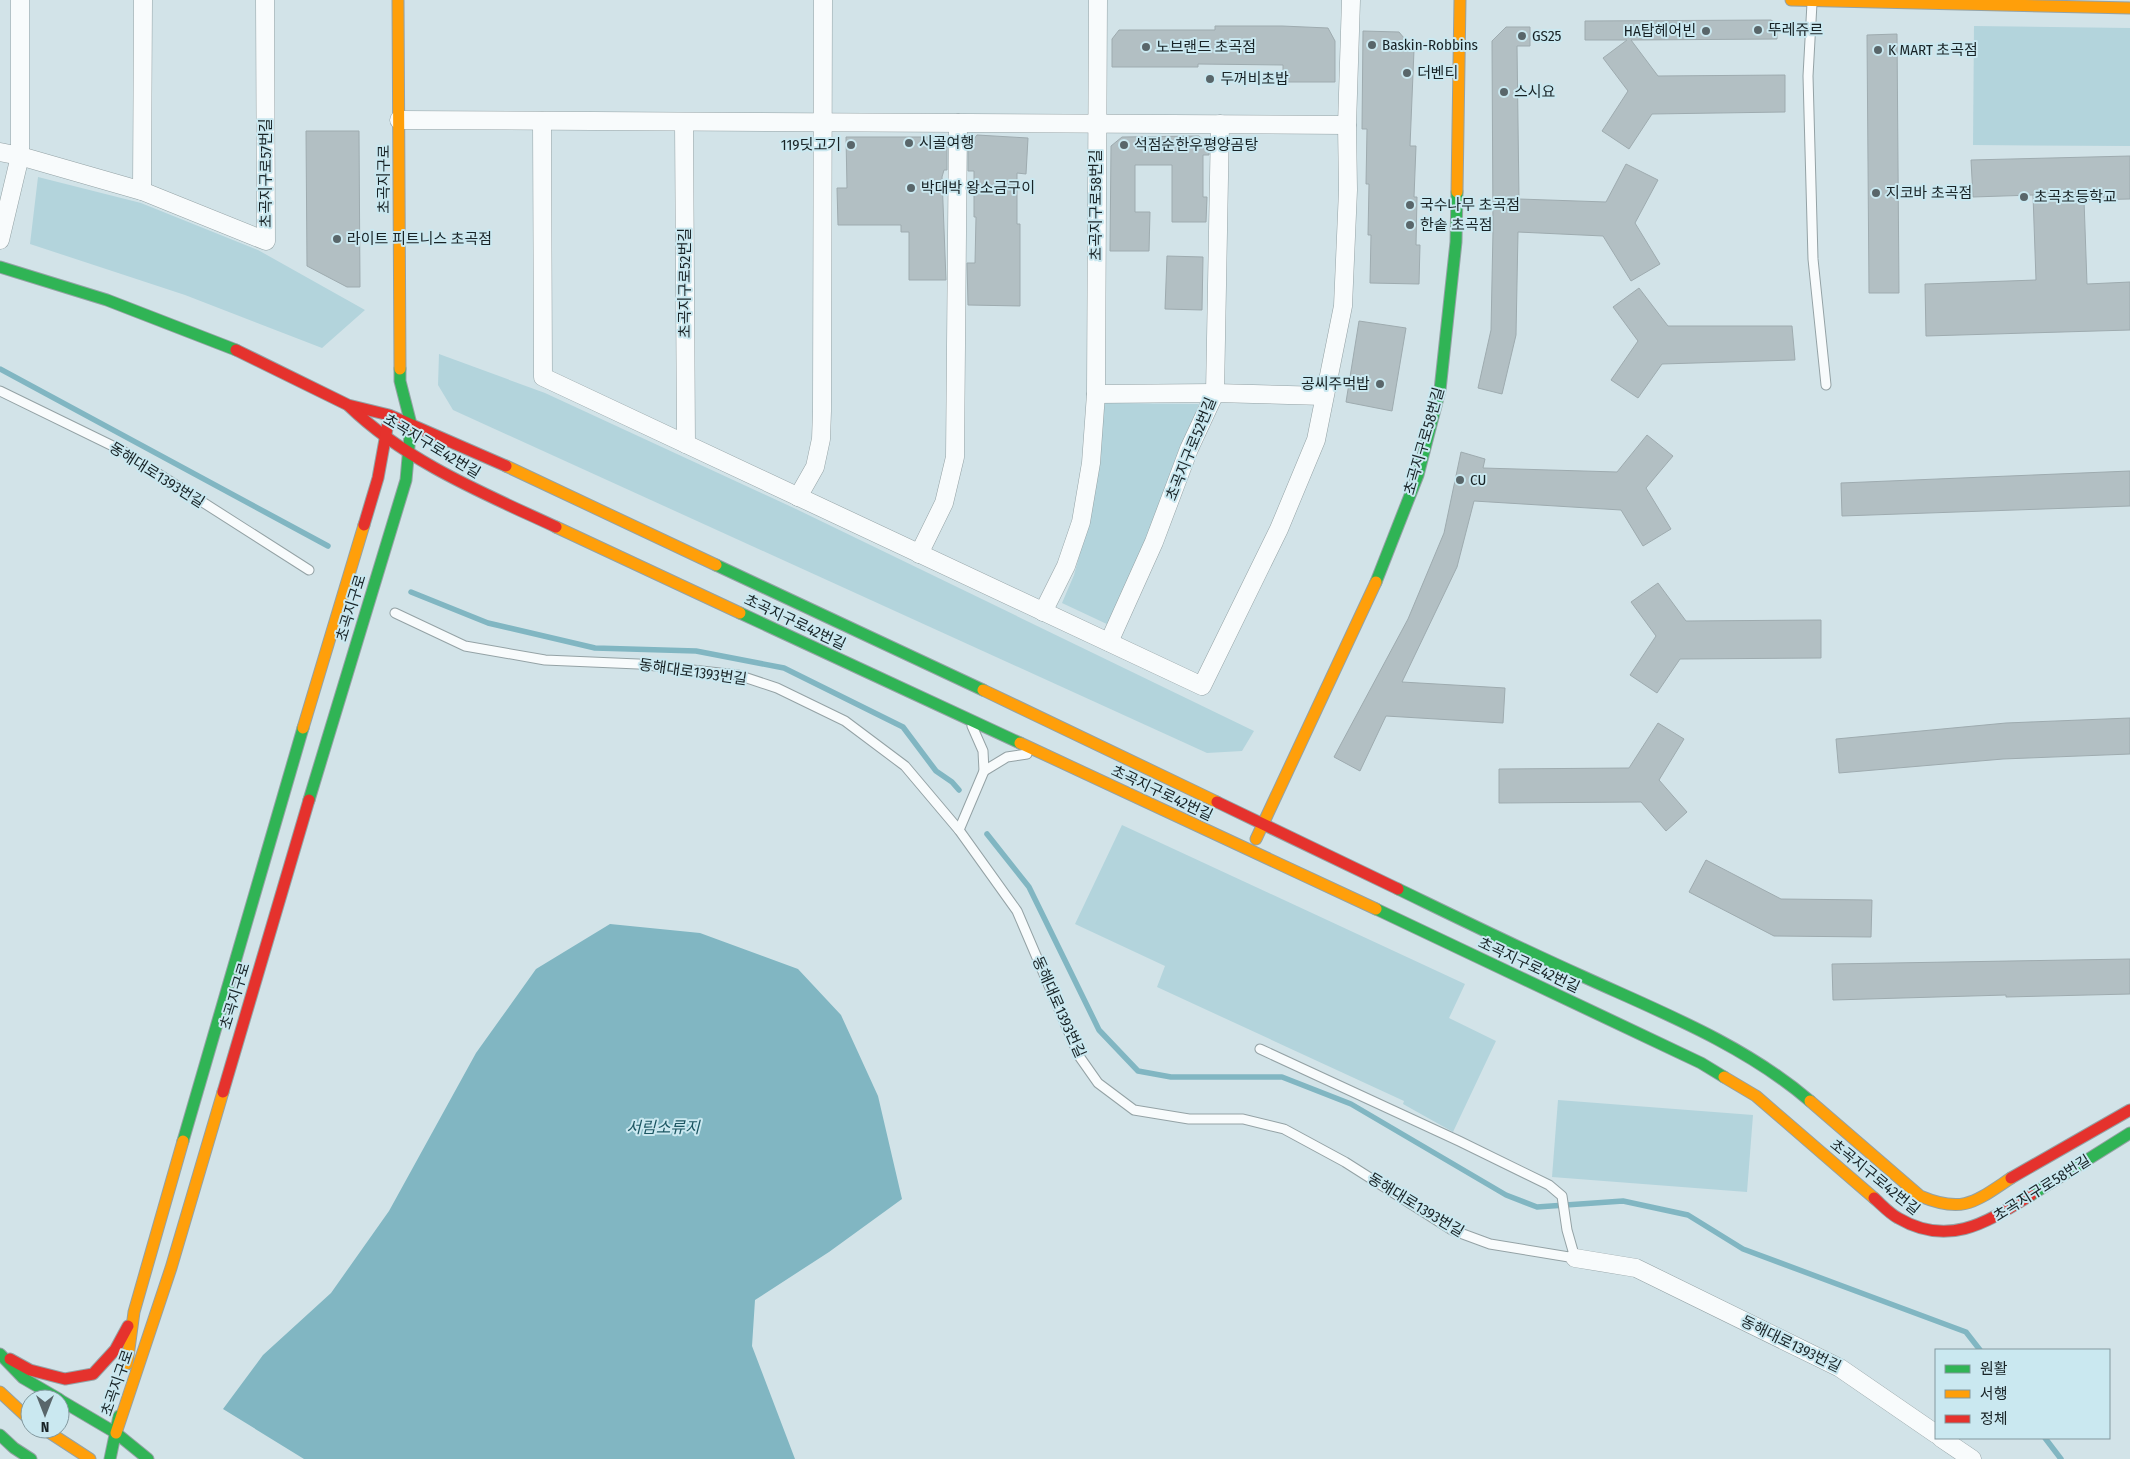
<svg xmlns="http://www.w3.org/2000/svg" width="2130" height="1459" viewBox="0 0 2130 1459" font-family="'Fira Sans Condensed','Noto Sans KR',sans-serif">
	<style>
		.green { fill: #b3d4dc }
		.water { fill: #81b6c2 }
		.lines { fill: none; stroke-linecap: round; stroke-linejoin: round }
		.stream { stroke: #81b6c2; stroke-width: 5.5 }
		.building { fill: #b2bfc3; stroke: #9eabaf }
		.lane-casing { stroke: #94a2a5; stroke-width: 11 }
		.street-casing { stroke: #94a2a5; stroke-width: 19 }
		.fast-casing { stroke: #94a2a5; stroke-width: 13 }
		.slow-casing { stroke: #94a2a5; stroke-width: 13 }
		.jam-casing { stroke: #94a2a5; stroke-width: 13 }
		.lane { stroke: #f8fbfc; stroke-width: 9 }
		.street { stroke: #f8fbfc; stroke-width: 18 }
		.fast { stroke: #30b455; stroke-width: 11 }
		.slow { stroke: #ff9f0a; stroke-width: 11 }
		.jam { stroke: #e5322d; stroke-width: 11 }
		.poi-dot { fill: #59666a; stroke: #cae8f0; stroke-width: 2 }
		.labels { text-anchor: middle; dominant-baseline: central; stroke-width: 4; stroke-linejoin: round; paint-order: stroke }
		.poi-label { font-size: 15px; fill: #182326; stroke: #cae8f0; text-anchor: start }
		.street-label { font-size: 15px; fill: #182326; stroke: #cae8f0 }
		.water-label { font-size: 16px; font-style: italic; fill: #1c5662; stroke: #cae8f0 }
	</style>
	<rect width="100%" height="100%" fill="#d2e3e8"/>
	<g class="green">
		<polygon points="1974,26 2130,28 2130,146 1973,145"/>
		<polygon points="38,177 141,203 258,250 365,310 322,348 185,295 30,244"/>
		<polygon points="439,354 545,393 796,509 1254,731 1242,751 1207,753 453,410 438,385"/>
		<polygon points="1103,403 1199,404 1111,626 1062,603 1074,575 1092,510"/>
		<polygon points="1122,825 1465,984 1449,1018 1496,1041 1453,1132 1403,1104 1404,1101 1157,987 1165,966 1075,924"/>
		<polygon points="1558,1100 1753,1115 1747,1192 1552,1177"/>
	</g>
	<polygon class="water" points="610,924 700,933 798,969 841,1015 878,1096 902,1199 829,1252 755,1300 752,1346 795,1459 304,1459 223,1409 263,1355 331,1293 389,1211 476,1053 536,969"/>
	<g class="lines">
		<g class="stream">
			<polyline points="0,369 328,546"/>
			<polyline points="411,592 488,623 595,648 696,651 784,668 903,727 936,771 952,782 959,790"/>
			<polyline points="987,834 1029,887 1099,1030 1138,1071 1171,1077 1282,1077 1351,1104 1506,1195 1537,1207 1623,1201 1688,1215 1743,1249 1966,1332 1980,1350"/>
			<polyline points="2045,1438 2061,1459"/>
		</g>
	</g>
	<g class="building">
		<polygon points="1771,20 1777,24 1777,39 1631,40 1658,76 1785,75 1785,112 1652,114 1629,149 1602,131 1628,91 1603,58 1627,40 1585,40 1585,21"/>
		<polygon points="1215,26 1282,26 1328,28 1335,41 1335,82 1283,82 1283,65 1198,64 1198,67 1112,67 1112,39 1119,30 1215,30"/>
		<polygon points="1506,27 1530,27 1530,46 1517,46 1519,199 1606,202 1626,164 1658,180 1635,223 1660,264 1631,281 1603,236 1518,232 1516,335 1502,394 1478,388 1491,330 1493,231 1492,41"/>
		<polygon points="1363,31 1399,32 1414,50 1410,146 1416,146 1414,197 1417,197 1416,245 1420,245 1419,284 1370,283 1371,235 1368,235 1369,184 1366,184 1367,129 1362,129"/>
		<polygon points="1897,34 1899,293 1869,293 1867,35"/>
		<polygon points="306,131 359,131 360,287 347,287 307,266"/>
		<polygon points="977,135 1028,138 1026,174 1017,173 1017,224 1020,224 1020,306 968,305 967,263 975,263 976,217 974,217 974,171 968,171 968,147"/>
		<polygon points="1199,136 1209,145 1209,155 1203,155 1203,197 1207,197 1206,222 1172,222 1172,165 1135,165 1135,212 1150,212 1149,251 1110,251 1111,146 1122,137"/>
		<polygon points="846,137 933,137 947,147 947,170 944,170 942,177 946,280 909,280 909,232 901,232 901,225 838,225 837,188 847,188"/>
		<polygon points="2130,156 2130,199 2084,200 2087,284 2130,282 2130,330 1926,336 1925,284 2036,280 2033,195 1973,197 1971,160"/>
		<polygon points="1167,256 1203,257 1202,310 1165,309"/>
		<polygon points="1639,288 1668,326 1792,326 1795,360 1662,364 1638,398 1611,380 1638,341 1613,307"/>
		<polygon points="1359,321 1406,328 1392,411 1346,402"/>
		<polygon points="1647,435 1673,456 1646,488 1671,529 1643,546 1621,510 1474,501 1457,567 1402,682 1505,688 1503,723 1386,716 1360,771 1334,757 1408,619 1444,533 1461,452 1485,459 1483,468 1617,472"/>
		<polygon points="2130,471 2130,506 1842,516 1841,483"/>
		<polygon points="1658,583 1686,621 1821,620 1821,658 1680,659 1657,693 1630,675 1656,636 1631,602"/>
		<polygon points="2130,718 2130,754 2003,759 1839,773 1836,739 2006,723"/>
		<polygon points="1658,723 1684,739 1659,780 1687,812 1666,831 1641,802 1499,803 1499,769 1629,768"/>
		<polygon points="1706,860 1781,899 1872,900 1871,937 1774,936 1689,892"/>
		<polygon points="2130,959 2130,994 2006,997 2006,995 1833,1000 1832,964"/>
	</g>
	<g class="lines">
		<defs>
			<g id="lane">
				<polyline points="1812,3 1808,76 1813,259 1826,385"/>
				<polyline points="0,391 121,450 309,570"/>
				<polyline points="395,613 465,646 545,660 638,664 738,675 777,688 845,721 905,766 959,830 1017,911 1079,1056 1098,1083 1134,1110 1189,1119 1243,1119 1284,1129 1345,1162 1452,1230 1490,1244 1575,1258 1567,1230 1562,1196 1549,1185 1459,1141 1260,1049"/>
				<polyline points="984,771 1007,757 1027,754"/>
				<polyline points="959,830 984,771 983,751 972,726"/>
			</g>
			<g id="street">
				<polyline points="399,120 1347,125"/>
				<polyline points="542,121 543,377 1202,686 1279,529 1316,440 1343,306 1348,190 1347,125 1351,0"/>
				<polyline points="684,122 686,444"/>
				<polyline points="0,152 20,156 142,191 266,241 265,0"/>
				<polyline points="142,191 143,0"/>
				<polyline points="0,240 20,156 20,0"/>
				<polyline points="1096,394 1215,393 1324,396"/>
				<polyline points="798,497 815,467 821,439 822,411 823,0"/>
				<polyline points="919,554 944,503 955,457 958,123"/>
				<polyline points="1043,612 1066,566 1081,522 1091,463 1096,394 1098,0"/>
				<polyline points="1109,642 1154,542 1189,449 1215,393 1220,124"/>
				<polyline points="1575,1258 1636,1268 1840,1368 1936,1434"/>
				<polyline points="1941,1438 1972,1459"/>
			</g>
			<g id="fast">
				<polyline points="0,267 107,300 236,350"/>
				<polyline points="716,565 983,690"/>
				<polyline points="1376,582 1418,475 1440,390 1456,242 1457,192"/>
				<polyline points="740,613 1020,743"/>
				<polyline points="309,800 406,480 411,424 400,381 400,369"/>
				<path d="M 1398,889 C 1460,919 1521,949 1584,977 C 1661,1012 1745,1045 1810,1101"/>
				<polyline points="1376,909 1701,1063 1724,1077"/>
				<polyline points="183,1141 303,728"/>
				<polyline points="2031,1195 2130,1133"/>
				<polyline points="0,1354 23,1378 59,1399"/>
				<polyline points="60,1400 116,1433 148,1459"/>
				<polyline points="0,1435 14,1448 31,1459"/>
				<polyline points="110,1459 119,1416"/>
			</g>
			<g id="slow">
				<polyline points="398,0 400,369"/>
				<polyline points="1791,0 2130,8"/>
				<polyline points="1457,192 1460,0"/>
				<polyline points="506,466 716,565"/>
				<polyline points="556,527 740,613"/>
				<polyline points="983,690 1217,802"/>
				<polyline points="303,728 364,525"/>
				<polyline points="1020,743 1376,909"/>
				<polyline points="1256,839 1376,582"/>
				<polyline points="1724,1077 1756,1096 1874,1198"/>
				<path d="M 1810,1101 L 1920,1196 C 1963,1214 1975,1202 2011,1178"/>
				<polyline points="127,1364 134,1312 183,1141"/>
				<polyline points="0,1392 30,1420"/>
				<polyline points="44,1429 90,1459"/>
				<polyline points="116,1433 171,1268 223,1092"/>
			</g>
			<g id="jam">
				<polyline points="236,350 348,405 389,415 506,466"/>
				<path d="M 349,406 C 407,462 483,493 556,527"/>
				<polyline points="364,525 378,478 388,423"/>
				<polyline points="1217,802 1398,889"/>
				<polyline points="223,1092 309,800"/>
				<polyline points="2011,1178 2130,1110"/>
				<path d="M 1874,1198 C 1882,1205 1889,1213 1898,1218 C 1949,1248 1987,1222 2031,1195"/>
				<polyline points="10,1359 30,1370 65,1379 93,1374 115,1350 128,1326"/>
			</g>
		</defs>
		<use href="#lane" class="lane-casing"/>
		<use href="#street" class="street-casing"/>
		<use href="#fast" class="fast-casing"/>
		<use href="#slow" class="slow-casing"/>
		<use href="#jam" class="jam-casing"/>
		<use href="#lane" class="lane"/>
		<use href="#street" class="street"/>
		<use href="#fast" class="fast"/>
		<use href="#slow" class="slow"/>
		<use href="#jam" class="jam"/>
	</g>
	<g class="poi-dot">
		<circle cx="1758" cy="30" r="5"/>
		<circle cx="1706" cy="31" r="5"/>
		<circle cx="1522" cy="36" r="5"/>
		<circle cx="1372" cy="45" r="5"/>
		<circle cx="1146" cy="47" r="5"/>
		<circle cx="1878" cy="50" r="5"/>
		<circle cx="1407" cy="73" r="5"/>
		<circle cx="1210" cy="79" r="5"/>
		<circle cx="1504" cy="92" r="5"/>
		<circle cx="909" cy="143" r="5"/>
		<circle cx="851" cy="145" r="5"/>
		<circle cx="1124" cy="145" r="5"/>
		<circle cx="911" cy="188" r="5"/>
		<circle cx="1876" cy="193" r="5"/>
		<circle cx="2024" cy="197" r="5"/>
		<circle cx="1410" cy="205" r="5"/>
		<circle cx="1410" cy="225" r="5"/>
		<circle cx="337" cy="239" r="5"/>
		<circle cx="1380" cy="384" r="5"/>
		<circle cx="1460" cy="480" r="5"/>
	</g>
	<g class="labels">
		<g class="poi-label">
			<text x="1768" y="30">뚜레쥬르</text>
			<text x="1696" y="31" text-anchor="end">HA탑헤어빈</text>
			<text x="1532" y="36">GS25</text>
			<text x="1382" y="45">Baskin-Robbins</text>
			<text x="1156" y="47">노브랜드 초곡점</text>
			<text x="1888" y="50">K MART 초곡점</text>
			<text x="1417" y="73">더벤티</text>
			<text x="1220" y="79">두꺼비초밥</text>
			<text x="1514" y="92">스시요</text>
			<text x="919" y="143">시골여행</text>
			<text x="841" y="145" text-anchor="end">119딧고기</text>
			<text x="1134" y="145">석점순한우평양곰탕</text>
			<text x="921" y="188">박대박 왕소금구이</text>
			<text x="1886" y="193">지코바 초곡점</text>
			<text x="2034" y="197">초곡초등학교</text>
			<text x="1420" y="205">국수나무 초곡점</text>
			<text x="1420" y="225">한솥 초곡점</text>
			<text x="347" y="239">라이트 피트니스 초곡점</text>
			<text x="1370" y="384" text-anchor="end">공씨주먹밥</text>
			<text x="1470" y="480">CU</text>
		</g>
		<g class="street-label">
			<text transform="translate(266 173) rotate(-90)">초곡지구로57번길</text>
			<text transform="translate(384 179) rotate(-90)">초곡지구로</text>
			<text transform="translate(1096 205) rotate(-90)">초곡지구로58번길</text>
			<text transform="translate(685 283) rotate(-90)">초곡지구로52번길</text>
			<text transform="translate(1424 441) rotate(-74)">초곡지구로58번길</text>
			<text transform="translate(432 446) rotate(31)">초곡지구로42번길</text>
			<text transform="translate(1191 449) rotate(-68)">초곡지구로52번길</text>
			<text transform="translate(157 475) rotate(32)">동해대로1393번길</text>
			<text transform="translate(351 608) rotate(-73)">초곡지구로</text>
			<text transform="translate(795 622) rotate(25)">초곡지구로42번길</text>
			<text transform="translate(693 672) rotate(8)">동해대로1393번길</text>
			<text transform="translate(1162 793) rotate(25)">초곡지구로42번길</text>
			<text transform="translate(1529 965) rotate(25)">초곡지구로42번길</text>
			<text transform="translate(235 996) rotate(-73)">초곡지구로</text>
			<text transform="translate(1059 1007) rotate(66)">동해대로1393번길</text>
			<text transform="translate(1875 1177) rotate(39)">초곡지구로42번길</text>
			<text transform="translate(2042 1188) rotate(-32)">초곡지구로58번길</text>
			<text transform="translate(1416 1205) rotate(31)">동해대로1393번길</text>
			<text transform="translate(1791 1344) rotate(26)">동해대로1393번길</text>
			<text transform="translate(117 1383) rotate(-71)">초곡지구로</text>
		</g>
		<g class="water-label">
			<text x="663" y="1127">서림소류지</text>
		</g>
	</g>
	<rect x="1935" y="1349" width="175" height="90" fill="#cae8f0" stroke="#83999f"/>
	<rect x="1945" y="1365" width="25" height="8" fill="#30b455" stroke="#83999f"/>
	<text x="1980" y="1374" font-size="15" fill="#182326">원활</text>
	<rect x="1945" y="1390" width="25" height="8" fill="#ff9f0a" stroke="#83999f"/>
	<text x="1980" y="1399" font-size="15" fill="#182326">서행</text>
	<rect x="1945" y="1415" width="25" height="8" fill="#e5322d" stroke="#83999f"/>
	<text x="1980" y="1424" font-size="15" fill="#182326">정체</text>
	<g transform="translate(45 1414) rotate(180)"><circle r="24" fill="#cae8f0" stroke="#83999f"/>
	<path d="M0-4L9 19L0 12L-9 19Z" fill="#59666a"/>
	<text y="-8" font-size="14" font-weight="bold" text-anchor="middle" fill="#182326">N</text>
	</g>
</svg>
